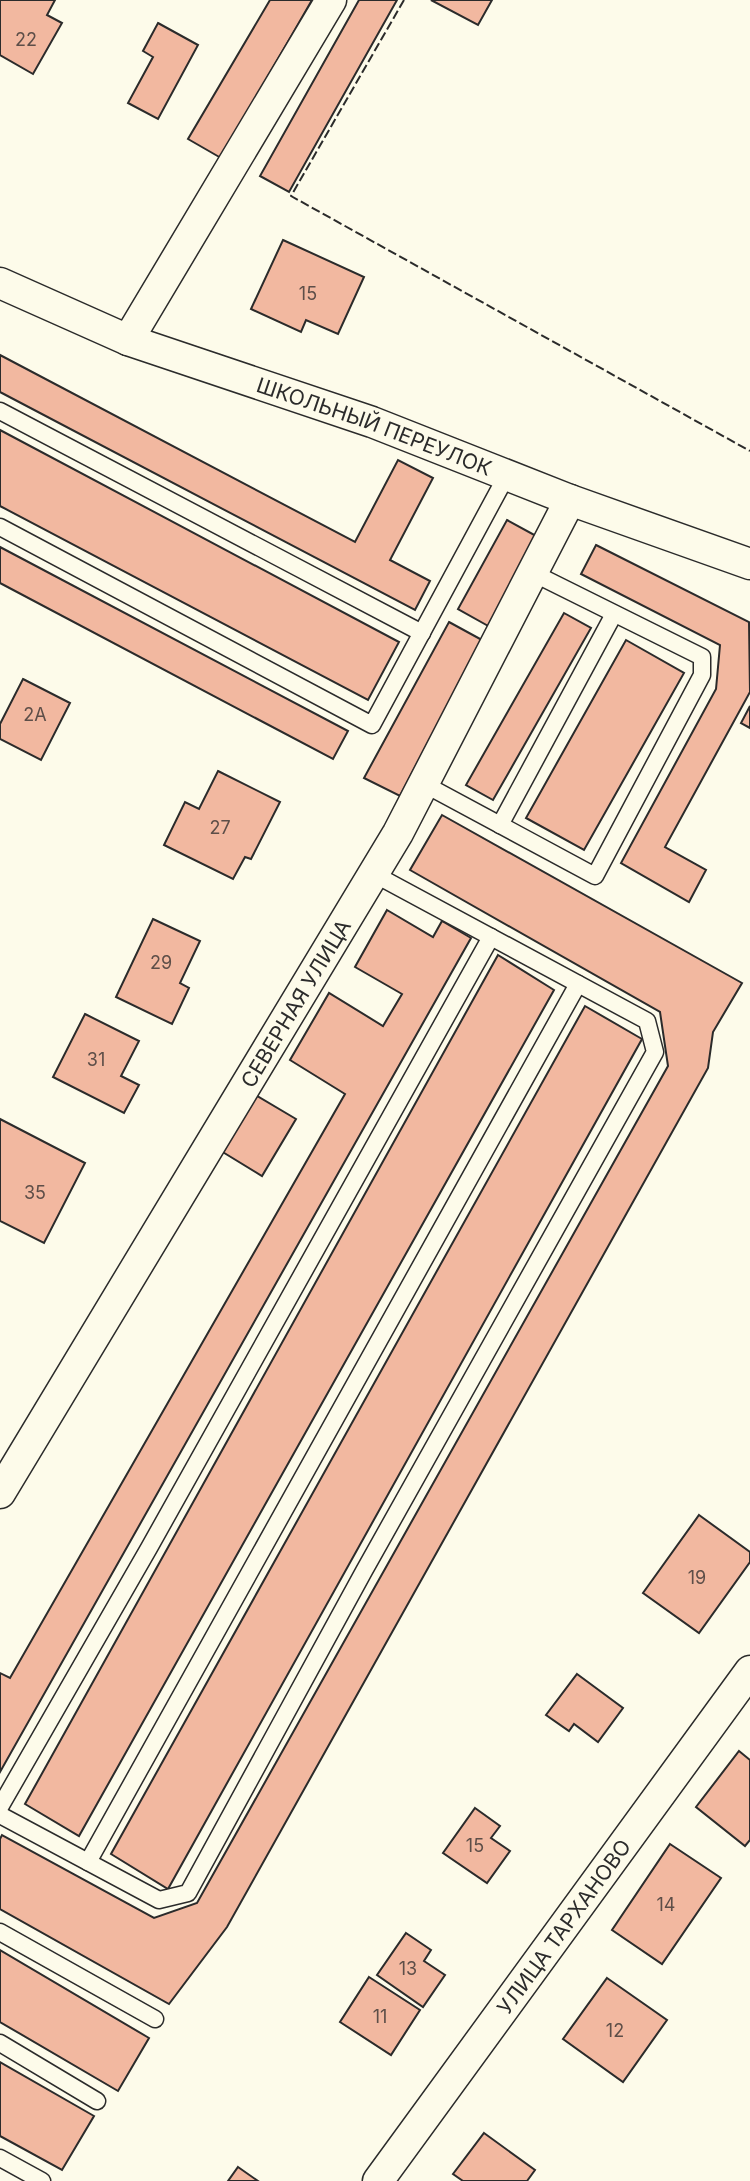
<svg xmlns="http://www.w3.org/2000/svg" width="750" height="2181" viewBox="0 0 750 2181" font-family="Inter,sans-serif">
	<style>
		.building { fill: #f2b8a0; stroke: #2b2b2b; stroke-width: 2 }
		.lines { fill: none; stroke-linecap: round; stroke-linejoin: round }
		.lane-casing { stroke: #2b2b2b; stroke-width: 19 }
		.street-casing { stroke: #2b2b2b; stroke-width: 33 }
		.lane { stroke: #fdfbea; stroke-width: 16 }
		.street { stroke: #fdfbea; stroke-width: 30 }
		.fence { stroke: #2b2b2b; stroke-width: 2; stroke-dasharray: 9 3.5; stroke-linecap: butt }
		.labels { text-anchor: middle; dominant-baseline: central; stroke-width: 5; stroke-linejoin: round; paint-order: stroke }
		.number-label { font-size: 18px; fill: #5d4e48 }
		.street-label { font-size: 21px; fill: #2b2b2b; stroke: #fdfbea }
	</style>
	<rect width="100%" height="100%" fill="#fdfbea"/>
	<g class="building">
		<polygon points="0,0 55,0 47,15 62,23 33,74 0,55"/>
		<polygon points="270,0 312,0 221,158 188,139"/>
		<polygon points="359,0 397,0 289,192 260,176"/>
		<polygon points="431,0 492,0 478,25"/>
		<polygon points="158,23 198,45 158,119 128,103 153,57 143,51"/>
		<polygon points="283,240 364,277 338,334 306,320 301,332 251,309"/>
		<polygon points="0,355 355,542 398,460 433,478 390,560 430,581 415,610 0,392"/>
		<polygon points="0,430 399,642 368,700 0,506"/>
		<polygon points="507,520 538,537 490,627 458,609"/>
		<polygon points="596,545 749,622 750,692 665,847 706,870 689,902 621,863 716,689 720,645 581,574"/>
		<polygon points="0,547 348,731 333,759 0,583"/>
		<polygon points="564,613 591,628 493,800 466,785"/>
		<polygon points="449,622 482,640 400,796 364,778"/>
		<polygon points="626,640 684,673 584,850 526,818"/>
		<polygon points="23,679 70,703 41,760 0,739 0,724"/>
		<polygon points="750,706 750,728 741,723"/>
		<polygon points="218,771 280,802 251,859 245,857 233,879 164,845 185,802 199,809"/>
		<polygon points="442,815 742,983 713,1032 708,1068 227,1927 169,2004 0,1909 0,1839 2,1835 154,1918 197,1903 668,1066 660,1012 410,870"/>
		<polygon points="387,910 433,937 442,921 471,938 0,1772 0,1673 10,1678 345,1094 290,1060 329,993 383,1026 402,994 355,967"/>
		<polygon points="153,919 200,941 180,983 189,988 172,1024 116,997"/>
		<polygon points="498,955 554,990 79,1836 25,1804"/>
		<polygon points="585,1006 642,1039 168,1889 111,1854"/>
		<polygon points="85,1014 139,1041 121,1076 139,1085 124,1113 53,1077"/>
		<polygon points="254,1094 296,1119 262,1176 221,1151"/>
		<polygon points="0,1119 85,1163 44,1243 0,1221"/>
		<polygon points="699,1515 750,1552 750,1562 699,1633 643,1593"/>
		<polygon points="577,1674 623,1708 598,1742 574,1724 569,1731 546,1715"/>
		<polygon points="739,1751 750,1760 750,1840 745,1846 696,1807"/>
		<polygon points="475,1808 500,1826 491,1838 510,1851 487,1883 443,1853"/>
		<polygon points="670,1844 721,1878 662,1964 612,1930"/>
		<polygon points="406,1933 431,1950 424,1961 445,1975 423,2007 377,1975"/>
		<polygon points="0,1950 149,2038 118,2091 0,2022"/>
		<polygon points="369,1977 420,2010 391,2055 340,2022"/>
		<polygon points="607,1978 667,2020 623,2082 563,2039"/>
		<polygon points="0,2062 94,2116 62,2170 0,2136"/>
		<polygon points="484,2133 535,2170 527,2181 463,2181 453,2174"/>
		<polygon points="238,2167 258,2181 228,2181"/>
	</g>
	<g class="lines">
		<defs>
			<g id="lane">
				<polyline points="0,411 422,633"/>
				<polyline points="0,527 372,725 507,475"/>
				<polyline points="424,784 595,876 702,675 702,657 533,573"/>
				<polyline points="500,825 614,614"/>
				<polyline points="0,1807 149,1548 491,937"/>
				<polyline points="0,1815 159,1900 188,1893 364,1571 655,1052 647,1021 374,874"/>
				<polyline points="88,1862 578,984"/>
				<polyline points="0,1932 155,2019"/>
				<polyline points="0,2043 97,2101"/>
				<polyline points="0,2158 42,2181"/>
			</g>
			<g id="street">
				<path id="s1" d="M 0,283 L 128,340 L 372,422 L 570,500 L 750,564"/>
				<polyline points="128,340 331,0"/>
				<path id="s2" d="M 0,1493 L 398,833 L 570,500"/>
				<path id="s3" d="M 378,2181 L 750,1671"/>
			</g>
		</defs>
		<use href="#lane" class="lane-casing"/>
		<use href="#street" class="street-casing"/>
		<use href="#lane" class="lane"/>
		<use href="#street" class="street"/>
		<polyline class="fence" points="404,0 291,196 750,451"/>
	</g>
	<g class="labels">
		<g class="number-label">
			<text x="26" y="39">22</text>
			<text x="308" y="293">15</text>
			<text x="35" y="714">2А</text>
			<text x="220" y="827">27</text>
			<text x="161" y="962">29</text>
			<text x="96" y="1059">31</text>
			<text x="35" y="1192">35</text>
			<text x="697" y="1577">19</text>
			<text x="475" y="1845">15</text>
			<text x="666" y="1904">14</text>
			<text x="408" y="1968">13</text>
			<text x="380" y="2016">11</text>
			<text x="615" y="2030">12</text>
		</g>
		<g class="street-label">
			<text stroke="none"><textPath href="#s1" startOffset="401">ШКОЛЬНЫЙ ПЕРЕУЛОК</textPath></text>
			<text stroke="none"><textPath href="#s2" startOffset="572">СЕВЕРНАЯ УЛИЦА</textPath></text>
			<text stroke="none"><textPath href="#s3" startOffset="315">УЛИЦА ТАРХАНОВО</textPath></text>
		</g>
	</g>
</svg>
